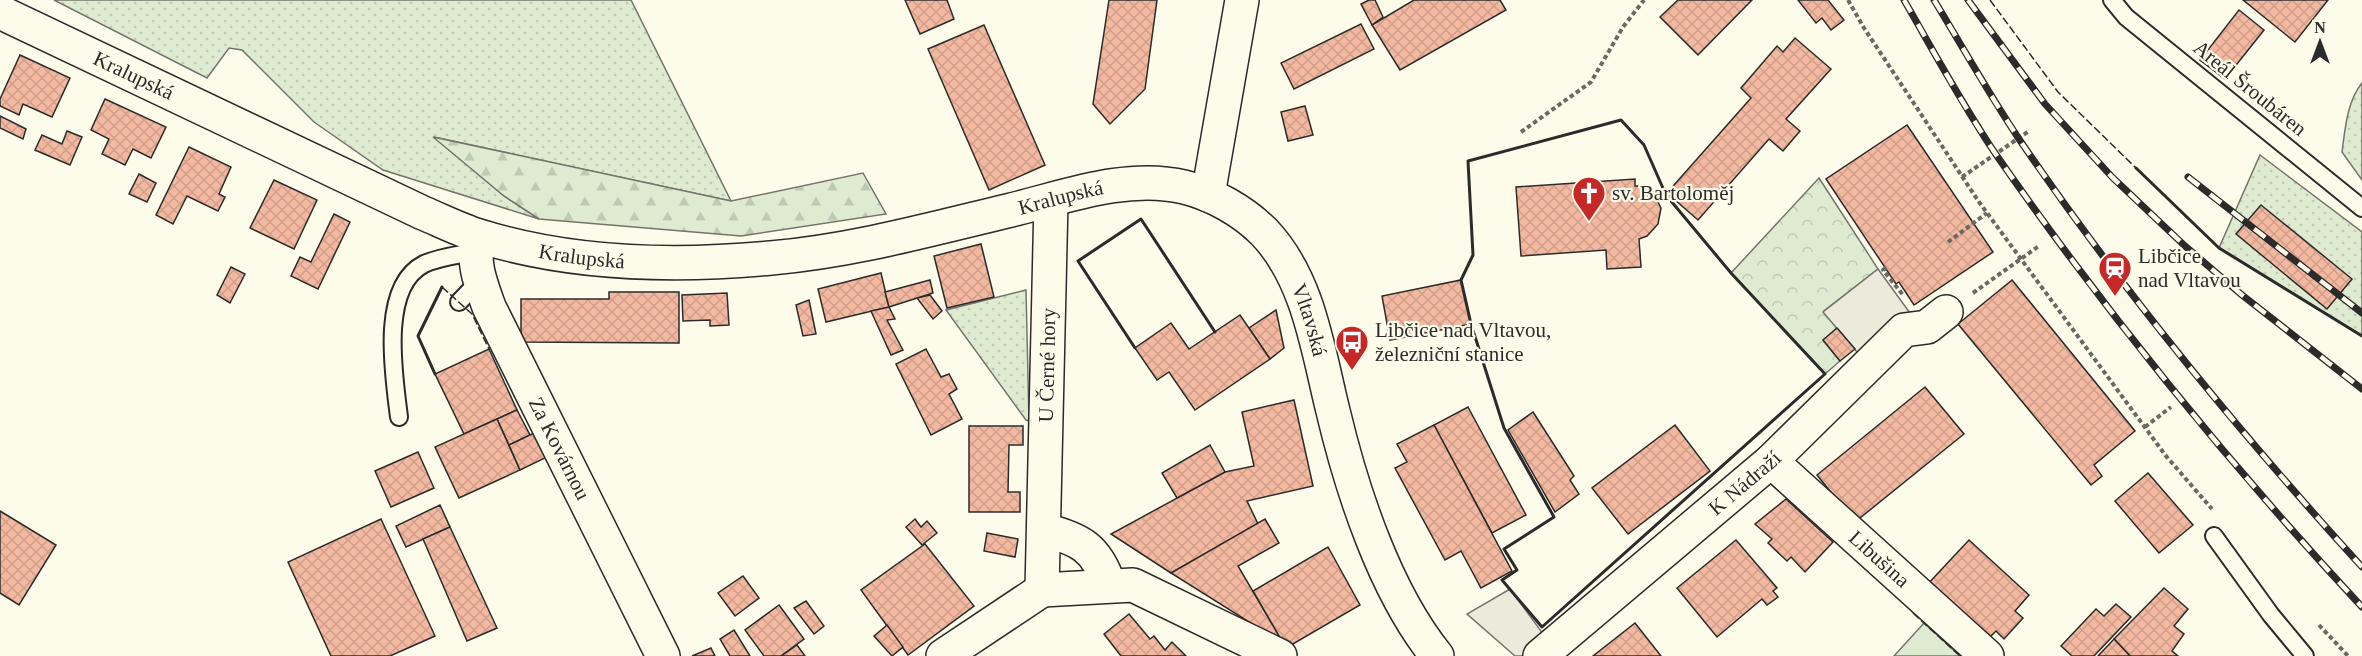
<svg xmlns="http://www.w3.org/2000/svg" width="2362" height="656" viewBox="0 0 2362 656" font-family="Georgia,serif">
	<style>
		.grass { fill: url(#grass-dots); stroke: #74746e; stroke-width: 1.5 }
		.forest { fill: url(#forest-firs); stroke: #74746e; stroke-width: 1.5 }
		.park { fill: url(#park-crowns); stroke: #74746e; stroke-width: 1.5 }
		.garden { fill: #deebd1; stroke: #74746e; stroke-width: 1.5 }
		.parking { fill: #eceadb; stroke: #74746e; stroke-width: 1.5 }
		.building { fill: url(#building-cross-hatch); stroke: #2b2b2b; stroke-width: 1.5 }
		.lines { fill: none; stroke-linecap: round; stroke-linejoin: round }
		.service-casing { stroke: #2b2b2b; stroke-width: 20 }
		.minor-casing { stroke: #2b2b2b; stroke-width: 36 }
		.tertiary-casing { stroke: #2b2b2b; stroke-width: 36 }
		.path { stroke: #6a6964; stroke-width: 4; stroke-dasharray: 4.5 3; stroke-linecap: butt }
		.service { stroke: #fdfbea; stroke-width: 16 }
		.minor { stroke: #fdfbea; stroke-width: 33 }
		.tertiary { stroke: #fdfbea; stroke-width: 33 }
		.rail-casing { stroke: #2b2b2b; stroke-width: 7 }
		.rail { stroke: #fdfbea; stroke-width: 4.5; stroke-dasharray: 14; stroke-linecap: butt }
		.fence { stroke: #2b2b2b; stroke-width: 1.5; stroke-dasharray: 8 3; stroke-linecap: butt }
		.wall { stroke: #2b2b2b; stroke-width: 3 }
		.labels { text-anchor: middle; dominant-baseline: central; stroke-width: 4.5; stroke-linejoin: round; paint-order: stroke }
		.street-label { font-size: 21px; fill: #2b2b2b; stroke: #fdfbea }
		.poi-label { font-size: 21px; fill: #2b2b2b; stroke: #fdfbea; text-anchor: start }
	</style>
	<defs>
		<pattern id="grass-dots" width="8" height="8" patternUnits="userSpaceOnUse" patternTransform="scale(1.5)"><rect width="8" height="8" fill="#deebd1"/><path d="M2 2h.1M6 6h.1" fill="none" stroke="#bfcab4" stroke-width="1.8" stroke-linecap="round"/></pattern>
		<pattern id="forest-firs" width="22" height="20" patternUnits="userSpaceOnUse" patternTransform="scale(1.5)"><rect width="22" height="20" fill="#deebd1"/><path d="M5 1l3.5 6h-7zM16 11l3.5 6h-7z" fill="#bfcab4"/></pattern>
		<pattern id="park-crowns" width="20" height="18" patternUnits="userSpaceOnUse" patternTransform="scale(1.5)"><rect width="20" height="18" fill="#deebd1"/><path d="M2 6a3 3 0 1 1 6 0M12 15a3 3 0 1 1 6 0" fill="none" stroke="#bfcab4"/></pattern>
		<pattern id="building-cross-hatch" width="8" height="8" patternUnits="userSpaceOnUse" patternTransform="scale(1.5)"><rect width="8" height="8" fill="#f2b8a0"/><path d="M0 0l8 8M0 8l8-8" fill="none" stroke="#d09e8a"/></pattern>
	</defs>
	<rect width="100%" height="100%" fill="#fdfbea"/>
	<g class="grass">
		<polygon points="54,0 631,0 731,201 434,137 504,196 539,219 383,170 314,122 242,50 229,48 207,78"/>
		<path d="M 2362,83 L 2362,180 L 2342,152 C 2345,130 2347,101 2362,83 Z"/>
		<polygon points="2260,155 2362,232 2362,336 2219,248"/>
		<polygon points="1026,290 1029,421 1026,420 946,310"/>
	</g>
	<polygon class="forest" points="433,137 731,201 863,173 886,214 741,236 539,219 504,196"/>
	<polygon class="park" points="1819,178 1878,269 1824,311 1837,328 1823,340 1840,361 1825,374 1731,273"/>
	<polygon class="garden" points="1924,623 1960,656 1894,656"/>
	<g class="parking">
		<polygon points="1878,269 1915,320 1868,365 1823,312"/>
		<polygon points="1510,589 1549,642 1532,656 1515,656 1467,614"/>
	</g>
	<g class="building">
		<polygon points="905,0 947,0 954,19 920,34"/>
		<polygon points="1109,0 1157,0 1145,89 1110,124 1093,104"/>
		<polygon points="1369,0 1375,0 1383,17 1372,25 1361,4"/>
		<polygon points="1414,0 1500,0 1506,10 1400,70 1372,25"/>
		<polygon points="1678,0 1752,0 1698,55 1660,17"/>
		<polygon points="1798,0 1828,0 1844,20 1831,30 1822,18 1816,23"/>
		<polygon points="2243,0 2328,0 2295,42"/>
		<polygon points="2239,10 2264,30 2225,79 2200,60"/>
		<polygon points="1361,24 1374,49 1294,89 1281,63"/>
		<polygon points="984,25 1045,165 989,190 928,49"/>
		<polygon points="1795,38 1831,69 1786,119 1800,131 1783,151 1769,139 1698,220 1667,193 1751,98 1741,88 1777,46 1783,52"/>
		<polygon points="20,55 70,78 52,117 23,104 19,115 0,106 0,99"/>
		<polygon points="105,99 166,127 151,158 133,149 125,165 102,154 109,139 91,130"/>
		<polygon points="1305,106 1313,135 1288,141 1281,112"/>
		<polygon points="0,116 26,129 23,139 0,128"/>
		<polygon points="1907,125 1993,252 1914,305 1899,282 1896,284 1826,179"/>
		<polygon points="67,131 82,137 70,165 35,150 42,135 62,144"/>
		<polygon points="189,147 231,167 219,194 225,197 218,211 187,196 173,224 156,215"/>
		<polygon points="139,174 156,183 147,202 129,194"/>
		<polygon points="1635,179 1635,186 1644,186 1653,192 1661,208 1658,224 1647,236 1639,239 1641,267 1607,269 1606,250 1521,256 1516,187"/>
		<polygon points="274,180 317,200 294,249 250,228"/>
		<polygon points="2261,205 2352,279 2327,309 2236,234"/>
		<polygon points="334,214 350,222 318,289 291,276 300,257 311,262"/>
		<polygon points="981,244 994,297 947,308 934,256"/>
		<polygon points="231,267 245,274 230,303 217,295"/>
		<polygon points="881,273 889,307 826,322 818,289"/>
		<polygon points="930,280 933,293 889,307 885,292"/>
		<polygon points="1461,280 1471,324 1390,340 1382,296"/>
		<polygon points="2012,280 2135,431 2094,465 2102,476 2091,485 1958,324"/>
		<polygon points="609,292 679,292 679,343 521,342 521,299 609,299"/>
		<polygon points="727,293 729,325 710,326 710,320 683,321 682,295"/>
		<polygon points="930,295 942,311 933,319 917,298"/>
		<polygon points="809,300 816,334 803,336 796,305"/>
		<polygon points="889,307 895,319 887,320 903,350 891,355 871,311"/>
		<polygon points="1276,310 1284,348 1270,359 1249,328"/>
		<polygon points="1240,315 1270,359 1195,410 1169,372 1157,380 1135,348 1171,323 1189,349"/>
		<polygon points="1837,328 1855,349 1840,361 1823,340"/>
		<polygon points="489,349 517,410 464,434 435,374"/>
		<polygon points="926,349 941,377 949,374 957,389 949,394 962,419 931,435 896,364"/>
		<polygon points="1925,387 1964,434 1855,522 1817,475"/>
		<polygon points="1294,400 1313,486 1247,501 1258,524 1171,573 1111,534 1225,472 1254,466 1242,412"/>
		<polygon points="1468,407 1526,515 1492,533 1434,425"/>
		<polygon points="517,410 530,435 509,445 497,419"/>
		<polygon points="1533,412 1574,476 1570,480 1579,494 1555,512 1508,430"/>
		<polygon points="497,419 520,470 459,498 435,447"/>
		<polygon points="1434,425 1512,571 1481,588 1461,551 1445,560 1395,468 1407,462 1397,444"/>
		<polygon points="1675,425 1710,471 1628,534 1592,488"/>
		<polygon points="969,426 1023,426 1023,445 1009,445 1008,492 1020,492 1020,512 969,512"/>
		<polygon points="536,432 547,457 520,470 509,445"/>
		<polygon points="1210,445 1225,472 1177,498 1162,473"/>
		<polygon points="418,452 434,488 391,507 375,471"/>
		<polygon points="2148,473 2193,525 2159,553 2115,501"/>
		<polygon points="1786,499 1833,542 1805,572 1791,557 1787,561 1768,543 1772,539 1755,524"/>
		<polygon points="440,505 450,527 406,547 396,526"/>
		<polygon points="0,511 56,545 19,605 0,593"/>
		<polygon points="381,519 435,636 390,656 331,656 288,562"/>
		<polygon points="915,519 921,527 927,521 937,533 922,545 906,527"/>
		<polygon points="1265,519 1279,543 1238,566 1284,644 1171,573"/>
		<polygon points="450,527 497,628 467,641 423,539"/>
		<polygon points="987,533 1018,539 1015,557 984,551"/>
		<polygon points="1736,540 1777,588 1773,591 1778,597 1767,605 1762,599 1717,637 1677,588"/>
		<polygon points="1969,540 2029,595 2015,611 2023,618 2004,639 1996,631 1986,641 1926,586"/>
		<polygon points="925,544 974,606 908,655 861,590"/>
		<polygon points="1328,547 1360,605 1286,648 1253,591"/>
		<polygon points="743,576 759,598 735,616 718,593"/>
		<polygon points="2164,588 2188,609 2174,626 2184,634 2172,651 2178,656 2130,656 2114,639"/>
		<polygon points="806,601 824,626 814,634 794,608"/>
		<polygon points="2116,604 2131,617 2094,656 2072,656 2061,646 2096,609 2104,616"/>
		<polygon points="779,605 804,639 781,656 764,656 745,630"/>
		<polygon points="1129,614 1150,639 1154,636 1165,650 1172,642 1186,656 1121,656 1104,634"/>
		<polygon points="1635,623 1661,656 1593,656"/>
		<polygon points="887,625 903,647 892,656 874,636"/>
		<polygon points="734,630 750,656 730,656 720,639"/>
		<polygon points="2114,639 2130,656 2098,656"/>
		<polygon points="797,645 805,656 781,656"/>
		<polygon points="711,648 715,656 692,656"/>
	</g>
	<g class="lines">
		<defs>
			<g id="service">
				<polyline points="2112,0 2126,17 2362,208"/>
				<polyline points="459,302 480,280"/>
				<path d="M 399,417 C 394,376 379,287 424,264 C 440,257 458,255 474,252"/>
				<polyline points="2214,536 2271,615 2305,656"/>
			</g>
			<g id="minor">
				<path id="s1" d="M 478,236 C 472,262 480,282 489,307 L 663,656"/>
				<path id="s2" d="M 1771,461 L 1987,656"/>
				<path d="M 1044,530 C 1080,539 1097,548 1109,585"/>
				<path id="s3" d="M 1042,590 L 1051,201"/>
				<polyline points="1042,590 1133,585 1280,656"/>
				<polyline points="943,656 1042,590"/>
				<path id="s4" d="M 1540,656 L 1771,461 L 1904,330 L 1927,327 L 1946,312"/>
			</g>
			<g id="tertiary">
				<path id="s5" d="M 0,12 L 423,213 C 442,221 460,230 479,236 C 572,265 675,267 771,258 C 851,251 928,230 1007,211 C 1062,198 1126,173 1184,187 C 1213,194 1243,211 1264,232 C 1309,279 1318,351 1333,411 C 1352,491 1385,592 1437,656"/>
				<polyline points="1208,195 1242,0"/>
			</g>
		</defs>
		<use href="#service" class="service-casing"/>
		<use href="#minor" class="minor-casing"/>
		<use href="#tertiary" class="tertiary-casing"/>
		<g class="path">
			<polyline points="1848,0 1864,28 1979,202 2166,456 2212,509"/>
			<polyline points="1521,132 1591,82 1623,27 1644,0"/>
			<polyline points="1962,177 2029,131"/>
			<polyline points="1948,242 1987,213"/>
			<polyline points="1886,268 1883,270 1903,295"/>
			<polyline points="1973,293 2039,246"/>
			<polyline points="2145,427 2171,407"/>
			<polyline points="2319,625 2348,656"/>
		</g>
		<use href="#service" class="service"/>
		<use href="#minor" class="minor"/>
		<use href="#tertiary" class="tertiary"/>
		<defs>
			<g id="rail">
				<path d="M 1904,0 C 1934,52 1963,106 1997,156 C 2107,314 2231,466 2362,607"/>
				<path d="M 1934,0 C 1962,46 1989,94 2019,139 C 2122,290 2239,432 2362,567"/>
				<polyline points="1968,0 2045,104 2112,177 2185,246 2242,295 2362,389"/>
				<polyline points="2188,177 2362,313"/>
			</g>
		</defs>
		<use href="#rail" class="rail-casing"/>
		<use href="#rail" class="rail"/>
		<g class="fence">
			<polyline points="1990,0 2058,92 2136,168"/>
			<polyline points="442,287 472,314 489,349"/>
			<polyline points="1913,613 1960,656"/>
		</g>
		<g class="wall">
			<polygon points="1621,120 1644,145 1666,195 1731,273 1825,374 1542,627 1502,580 1517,570 1504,549 1554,517 1504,428 1471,324 1461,280 1473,255 1468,161"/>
			<polyline points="2136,168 2219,248 2362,336"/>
			<polyline points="1135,348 1078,261 1141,219 1215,332"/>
			<polyline points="435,374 418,336 442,287"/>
		</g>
	</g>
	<defs>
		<symbol id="church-pin" viewBox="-11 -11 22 30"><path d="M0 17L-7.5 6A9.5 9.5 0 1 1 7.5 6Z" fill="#c62828" stroke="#fdfbea"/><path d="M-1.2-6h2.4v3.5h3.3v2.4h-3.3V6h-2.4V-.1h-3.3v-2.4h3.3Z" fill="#fff"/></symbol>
		<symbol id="station-pin" viewBox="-11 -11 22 30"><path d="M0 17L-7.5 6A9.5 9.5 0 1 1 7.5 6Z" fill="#c62828" stroke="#fdfbea"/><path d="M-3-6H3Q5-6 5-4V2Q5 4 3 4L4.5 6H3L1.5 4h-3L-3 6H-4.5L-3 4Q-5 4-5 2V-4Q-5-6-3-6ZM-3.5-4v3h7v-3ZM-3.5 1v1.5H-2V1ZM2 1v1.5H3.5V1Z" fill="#fff"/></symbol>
		<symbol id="bus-pin" viewBox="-11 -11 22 30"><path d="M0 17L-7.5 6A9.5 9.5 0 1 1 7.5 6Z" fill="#c62828" stroke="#fdfbea"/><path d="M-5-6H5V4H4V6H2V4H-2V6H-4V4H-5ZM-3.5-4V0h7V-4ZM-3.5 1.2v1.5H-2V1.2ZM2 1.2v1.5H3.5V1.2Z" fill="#fff"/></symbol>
	</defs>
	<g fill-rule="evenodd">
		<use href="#church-pin" x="1570" y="174" width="38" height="52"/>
		<use href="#station-pin" x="2096" y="249" width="38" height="52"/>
		<use href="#bus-pin" x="1333" y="323" width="38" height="52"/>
	</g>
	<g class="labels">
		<g class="street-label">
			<text stroke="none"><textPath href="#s5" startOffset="148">Kralupská</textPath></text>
			<text transform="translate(2250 88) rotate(39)">Areál Šroubáren</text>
			<text stroke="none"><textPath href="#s5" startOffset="1120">Kralupská</textPath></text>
			<text stroke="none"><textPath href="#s5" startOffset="634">Kralupská</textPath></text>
			<text stroke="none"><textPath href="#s5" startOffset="1438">Vltavská</textPath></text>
			<text stroke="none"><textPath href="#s3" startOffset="225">U Černé hory</textPath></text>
			<text stroke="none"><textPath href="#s1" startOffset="231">Za Kovárnou</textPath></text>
			<text stroke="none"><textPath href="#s4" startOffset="268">K Nádraží</textPath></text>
			<text stroke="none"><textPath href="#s2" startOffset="146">Libušina</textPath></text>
		</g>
		<g class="poi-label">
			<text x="1612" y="193">sv. Bartoloměj</text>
			<text x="2138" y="256">Libčice<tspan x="2138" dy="24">nad Vltavou</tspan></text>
			<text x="1375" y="330">Libčice nad Vltavou,<tspan x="1375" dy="24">železniční stanice</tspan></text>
		</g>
	</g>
	<g transform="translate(2320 42)" stroke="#fdfbea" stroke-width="4.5" paint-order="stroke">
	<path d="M0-4.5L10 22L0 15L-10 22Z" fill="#2b2b2b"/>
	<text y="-9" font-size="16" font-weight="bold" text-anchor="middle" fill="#2b2b2b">N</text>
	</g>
</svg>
